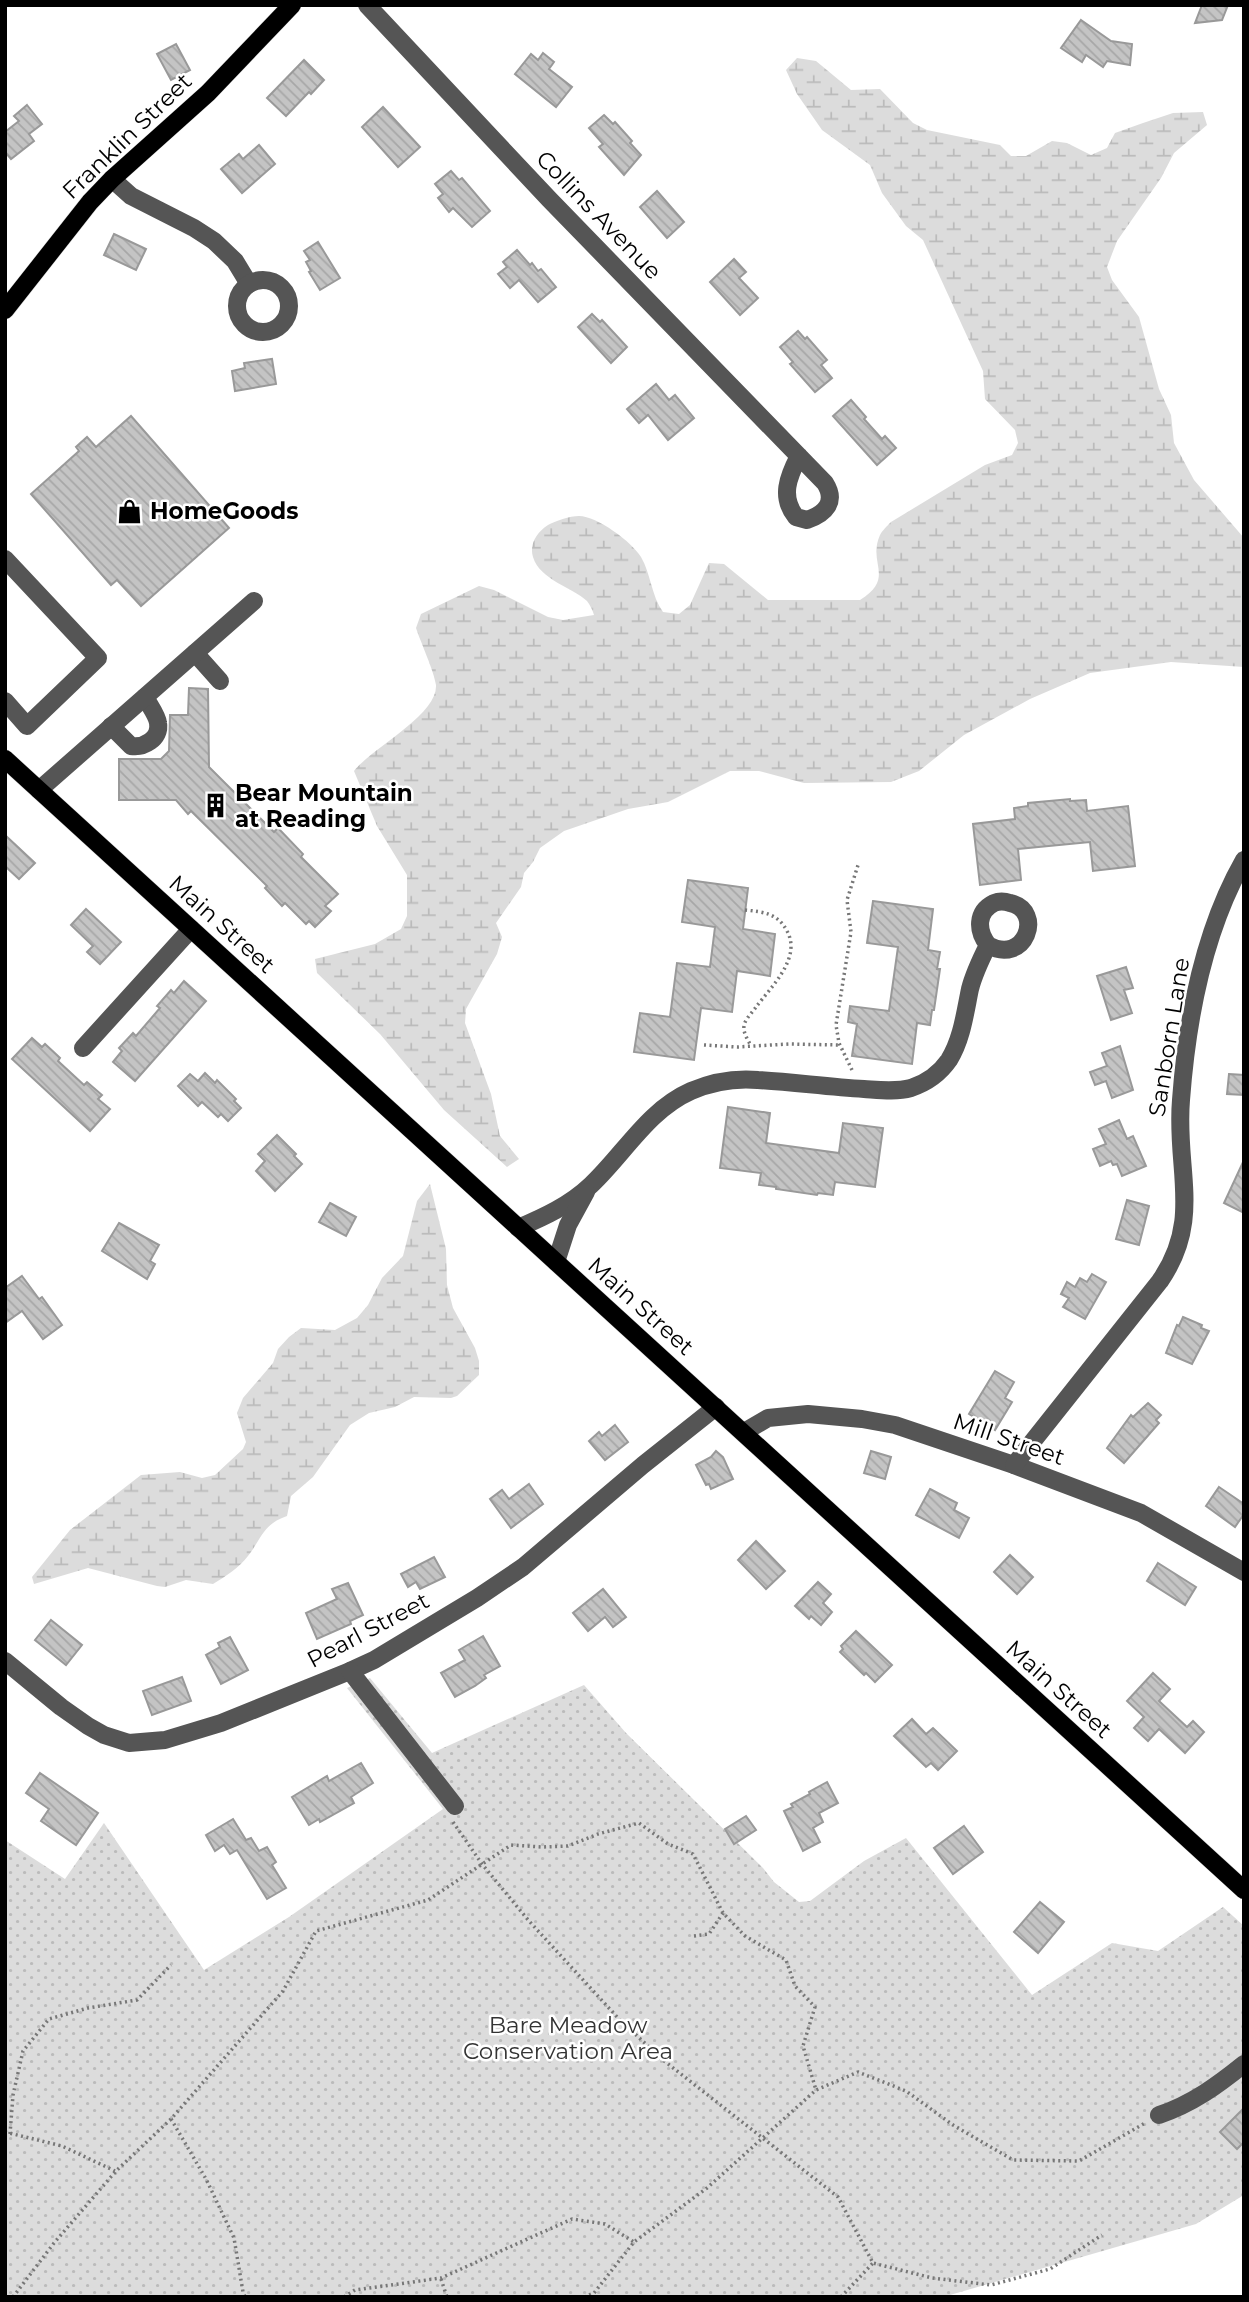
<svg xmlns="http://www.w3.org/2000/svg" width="1249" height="2302" viewBox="0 0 1249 2302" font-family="Montserrat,sans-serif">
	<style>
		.wetland { fill: url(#wetland-marsh) }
		.park { fill: url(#park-dots) }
		.building { fill: url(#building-back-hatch); stroke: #999; stroke-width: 2 }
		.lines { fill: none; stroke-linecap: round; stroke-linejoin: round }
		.major-casing { stroke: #dbdbdb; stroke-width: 19 }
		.path { stroke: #777; stroke-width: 3.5; stroke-dasharray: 2 3.5; stroke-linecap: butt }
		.minor { stroke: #555; stroke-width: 18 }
		.major { stroke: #000; stroke-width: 18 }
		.labels { text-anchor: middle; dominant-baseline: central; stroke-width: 5; stroke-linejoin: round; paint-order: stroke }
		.street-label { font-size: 23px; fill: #000; stroke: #fff }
		.poi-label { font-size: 23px; font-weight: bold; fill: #000; stroke: #fff; text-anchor: start }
		.park-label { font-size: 23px; fill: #333; stroke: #fff }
	</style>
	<defs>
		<pattern id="wetland-marsh" width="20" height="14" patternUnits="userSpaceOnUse" patternTransform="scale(1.75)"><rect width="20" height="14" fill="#dcdcdc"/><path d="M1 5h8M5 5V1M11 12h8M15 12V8" fill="none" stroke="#bbb"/></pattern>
		<pattern id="park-dots" width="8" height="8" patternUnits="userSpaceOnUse" patternTransform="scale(1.75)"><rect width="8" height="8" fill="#dcdcdc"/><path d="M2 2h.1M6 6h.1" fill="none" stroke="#bbb" stroke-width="1.8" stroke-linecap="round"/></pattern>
		<pattern id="building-back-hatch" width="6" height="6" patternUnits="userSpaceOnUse" patternTransform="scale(1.75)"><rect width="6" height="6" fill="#c4c4c4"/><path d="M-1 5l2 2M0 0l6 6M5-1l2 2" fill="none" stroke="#a7a7a7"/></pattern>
	</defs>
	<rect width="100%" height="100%" fill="#fff"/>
	<g class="wetland">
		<path d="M 797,58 L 816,61 L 851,90 L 880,89 L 913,123 L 927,130 L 1000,145 L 1011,156 L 1026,156 L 1052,141 L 1067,143 L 1091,155 L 1107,148 L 1115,133 L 1143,123 L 1173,113 L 1203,112 L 1207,125 L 1174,153 L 1161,178 L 1117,241 L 1107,267 L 1112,280 L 1139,317 L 1159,389 L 1171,415 L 1174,443 L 1194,480 L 1244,538 L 1244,667 L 1171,662 L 1090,673 L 1030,699 L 964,735 L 919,771 L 891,782 L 804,783 L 759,771 L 730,771 L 668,802 L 628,809 L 564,831 L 540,848 L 533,862 L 524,873 L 521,887 L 496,923 L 502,937 L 497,954 L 466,1009 L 465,1023 L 491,1094 L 500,1136 L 519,1159 L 507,1167 L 444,1110 L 380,1034 L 317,973 L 315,959 L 375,944 L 401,929 L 407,916 L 407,875 L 377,826 L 354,771 C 372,748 438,715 436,685 C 434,671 421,643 416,628 L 421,614 L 479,586 L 494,590 L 548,617 L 563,620 L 594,615 C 593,611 590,605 587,601 C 572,587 540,580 533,557 C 529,544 537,532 548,525 C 555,521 570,516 579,516 C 597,516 632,542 641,557 C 651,574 651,595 663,612 L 679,614 L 690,605 L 709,563 L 724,564 L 768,600 L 860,600 C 896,577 867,564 880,535 C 882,531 887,526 891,522 L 985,465 L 1012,455 L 1018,443 L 1015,430 L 985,399 L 983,371 L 923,240 L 906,226 L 882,193 L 870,165 L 822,130 L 797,94 L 786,70 Z"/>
		<path d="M 430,1184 L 446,1249 L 447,1285 L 453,1308 L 475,1348 L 479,1361 L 479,1375 L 457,1396 L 451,1398 L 414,1397 L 395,1407 L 369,1413 L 350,1425 L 313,1477 L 291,1496 L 287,1516 C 263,1524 262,1538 248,1556 C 239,1568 226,1576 213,1584 L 186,1580 L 165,1587 L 157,1586 L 88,1568 L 34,1584 L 32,1577 L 70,1530 L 141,1475 L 180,1472 L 202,1478 L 215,1475 L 243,1449 L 246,1442 L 237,1413 L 243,1398 L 273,1363 L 278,1349 L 289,1337 L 301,1328 L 335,1330 L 357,1318 L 368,1305 L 382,1278 L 403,1256 L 417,1201 Z"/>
	</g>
	<polygon class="park" points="370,1678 432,1753 584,1685 626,1733 763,1868 774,1882 799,1902 810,1901 864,1861 906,1838 1032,1995 1112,1943 1158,1951 1223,1907 1244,1926 1244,2195 1196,2224 943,2297 5,2297 5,1840 65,1879 104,1823 204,1970 289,1917 443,1809 347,1688"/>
	<g class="building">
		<polygon points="1202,5 1228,5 1222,20 1195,23"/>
		<polygon points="1081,20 1111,41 1132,44 1130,65 1107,61 1103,67 1086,55 1082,62 1061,48"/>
		<polygon points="176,44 190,70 171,80 157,54"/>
		<polygon points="543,53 554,62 549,69 572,87 556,107 515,74 531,54 538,60"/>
		<polygon points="304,60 324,80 311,94 309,92 286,116 267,98"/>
		<polygon points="27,105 42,124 29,134 34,141 11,159 5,152 5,132 19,121 14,116"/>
		<polygon points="383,107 420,147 398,167 362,127"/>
		<polygon points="604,115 613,124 615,122 632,141 630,143 641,155 624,175 599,147 603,144 589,128"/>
		<polygon points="259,145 275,164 242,193 221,169 239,154 243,159"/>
		<polygon points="451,171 459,180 462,178 490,211 472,227 453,208 449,212 438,198 443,194 435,184"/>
		<polygon points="657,191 684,222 667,238 640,207"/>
		<polygon points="114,234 146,249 136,270 104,255"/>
		<polygon points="318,242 340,278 320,290 309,272 311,271 306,262 310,260 304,251"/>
		<polygon points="517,250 530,265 532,263 538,271 541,269 556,287 538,302 519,280 510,288 498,274 507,267 503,262"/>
		<polygon points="734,259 746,272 739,278 758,298 740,315 710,282"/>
		<polygon points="592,314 600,322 602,320 627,347 611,363 578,327"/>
		<polygon points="798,331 805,339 807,337 827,360 821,365 832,378 815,392 790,364 793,362 780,347"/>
		<polygon points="272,359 276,384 235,391 232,371 245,368 244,363"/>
		<polygon points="656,384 669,400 675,395 694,418 668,440 648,415 639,423 627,409"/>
		<polygon points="851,400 866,417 864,419 882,439 885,436 896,448 877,465 833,416"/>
		<polygon points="131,416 229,528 141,606 117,580 111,585 31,494 79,451 76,447 87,437 96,447"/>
		<polygon points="189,688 208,689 209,767 274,832 278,828 303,854 301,857 338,894 325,906 331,911 315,927 309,921 306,924 285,903 282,906 265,888 267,886 191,811 188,814 176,800 119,800 119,759 161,759 169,751 170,715 188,715"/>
		<polygon points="1070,799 1070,801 1086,800 1087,811 1128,806 1135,866 1093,871 1090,842 1018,849 1021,880 980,885 973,824 1015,819 1014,808 1028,806 1028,803"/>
		<polygon points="5,835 35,863 19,879 5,866"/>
		<polygon points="688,880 748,888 743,929 775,934 770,976 737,971 732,1012 701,1008 694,1060 634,1052 640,1013 670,1017 677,963 710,967 715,927 682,922"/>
		<polygon points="873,901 933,909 928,950 940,952 937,969 940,969 934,1010 932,1010 930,1025 917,1023 912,1064 852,1056 857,1024 848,1022 850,1006 889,1011 898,947 867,943"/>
		<polygon points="86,909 121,942 100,964 87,952 93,946 71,925"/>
		<polygon points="1126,967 1133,988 1124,990 1132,1013 1111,1020 1097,976"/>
		<polygon points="184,981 206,1001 135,1081 113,1062 122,1051 119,1048 133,1033 136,1036 160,1008 157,1006 171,990 174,993"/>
		<polygon points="32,1038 42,1047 45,1044 60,1058 58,1061 84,1085 87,1082 102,1095 98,1099 110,1109 90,1131 12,1059"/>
		<polygon points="1120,1046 1133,1090 1112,1098 1106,1081 1095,1085 1090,1072 1107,1066 1102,1053"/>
		<polygon points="205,1073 215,1083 217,1080 236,1099 234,1101 241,1108 228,1121 221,1114 218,1117 202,1102 198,1106 178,1086 190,1074 198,1081"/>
		<polygon points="1229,1074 1244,1075 1244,1095 1227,1094"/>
		<polygon points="728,1107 770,1113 766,1143 839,1153 843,1123 883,1128 875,1187 835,1182 833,1195 818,1193 817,1195 776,1189 776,1187 759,1185 761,1173 720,1168"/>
		<polygon points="1119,1120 1127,1139 1133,1136 1146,1166 1122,1176 1117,1164 1113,1165 1111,1161 1100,1166 1093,1149 1106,1144 1099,1129"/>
		<polygon points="277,1135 296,1154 294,1156 302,1164 275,1191 256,1171 265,1161 258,1154"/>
		<polygon points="1244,1160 1244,1213 1224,1203"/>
		<polygon points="1127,1200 1149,1206 1139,1245 1116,1239"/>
		<polygon points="330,1203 356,1217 346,1236 319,1222"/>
		<polygon points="119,1223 159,1245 150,1261 155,1264 147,1279 102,1251"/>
		<polygon points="1092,1274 1106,1282 1085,1319 1063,1307 1069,1298 1061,1294 1067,1282 1075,1287 1080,1278 1087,1282"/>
		<polygon points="22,1276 39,1299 42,1297 62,1325 43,1339 22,1311 5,1323 5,1288"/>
		<polygon points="1183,1317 1202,1325 1201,1328 1209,1331 1192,1364 1166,1353 1177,1325 1179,1326"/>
		<polygon points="995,1371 1014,1382 1005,1398 1012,1402 995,1430 969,1414"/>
		<polygon points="1148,1403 1161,1415 1156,1420 1159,1423 1124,1463 1107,1448 1131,1415 1133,1417"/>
		<polygon points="615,1425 628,1442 605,1460 589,1441 599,1432 602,1436"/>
		<polygon points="716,1451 723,1457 733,1479 711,1489 709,1484 706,1485 696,1465 711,1457"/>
		<polygon points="871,1451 891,1457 885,1479 864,1473"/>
		<polygon points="529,1484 543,1504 511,1528 490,1499 502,1490 509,1499"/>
		<polygon points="1219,1487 1244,1504 1244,1514 1235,1527 1206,1506"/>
		<polygon points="930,1489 957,1503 954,1510 969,1518 959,1538 916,1515"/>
		<polygon points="756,1541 785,1571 766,1589 738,1560"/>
		<polygon points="1010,1555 1033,1577 1017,1594 994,1572"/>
		<polygon points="434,1557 445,1577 420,1589 416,1582 408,1587 401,1574"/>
		<polygon points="1158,1563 1196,1587 1185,1605 1147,1581"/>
		<polygon points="818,1582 831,1594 823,1603 832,1612 821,1625 811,1616 809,1619 795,1606"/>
		<polygon points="348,1583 363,1615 350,1621 351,1624 317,1639 306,1613 337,1599 332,1589"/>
		<polygon points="603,1589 626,1617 613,1627 605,1617 588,1631 573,1613"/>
		<polygon points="51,1620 82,1645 66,1665 35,1640"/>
		<polygon points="856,1631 892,1665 875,1682 866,1673 864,1675 840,1652 843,1649 841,1646"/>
		<polygon points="483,1636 500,1666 484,1675 486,1678 475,1686 455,1697 441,1673 465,1660 459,1650"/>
		<polygon points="230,1637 248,1670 221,1684 206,1655 220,1647 218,1643"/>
		<polygon points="1153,1673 1170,1689 1159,1701 1187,1727 1193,1721 1204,1732 1185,1753 1159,1729 1148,1741 1134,1728 1144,1717 1127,1701"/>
		<polygon points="182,1677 191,1701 152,1715 143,1691"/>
		<polygon points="912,1719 926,1734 933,1728 957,1751 938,1770 931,1763 926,1767 894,1736"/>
		<polygon points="361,1763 373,1783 351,1797 354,1803 320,1822 319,1819 309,1825 292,1797 327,1776 329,1781"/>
		<polygon points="40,1773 98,1813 76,1845 41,1821 49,1809 26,1793"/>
		<polygon points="827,1782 838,1803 819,1813 823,1822 813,1828 820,1842 803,1851 784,1811 793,1807 791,1804 810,1794 809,1792"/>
		<polygon points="746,1816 756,1830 734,1844 725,1829"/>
		<polygon points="233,1819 246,1840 251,1838 259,1851 267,1847 276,1862 272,1865 286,1888 267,1899 237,1850 230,1854 224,1845 215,1851 206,1835"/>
		<polygon points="964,1826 983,1852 953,1874 934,1848"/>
		<polygon points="1040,1902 1064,1922 1038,1953 1014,1932"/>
		<polygon points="1244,2108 1244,2142 1237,2149 1220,2132"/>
	</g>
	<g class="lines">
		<defs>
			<g id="major">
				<polyline points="5,310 90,202 112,179 208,93 292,5"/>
				<polyline points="5,759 1244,1890"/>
			</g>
		</defs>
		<use href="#major" class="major-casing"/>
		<g class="path">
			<path d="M 745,910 C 763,912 778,913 787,931 C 802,958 771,987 756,1007 C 752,1013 745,1019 744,1026 C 743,1033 748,1040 751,1046"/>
			<polyline points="704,1045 737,1047 789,1044 840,1045"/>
			<polyline points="852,1070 839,1043 836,1025 851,932 847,900 859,862"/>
			<polyline points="453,1822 482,1864 529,1921 619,2019 663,2060 838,2197 873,2263 932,2278 991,2285 1050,2269 1102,2235"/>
			<polyline points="694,1936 709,1934 723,1913"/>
			<polyline points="171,2119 206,2179 234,2238 243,2292 245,2297"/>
			<polyline points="5,2132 62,2146 115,2171"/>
			<polyline points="10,2134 13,2095 23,2051 49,2019 88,2008 137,2000 171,1965"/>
			<polyline points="441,2279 447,2297"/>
			<polyline points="13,2297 54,2243 116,2171 171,2119 283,1991 316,1931 428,1900 511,1845 542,1847 568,1846 598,1834 639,1823 668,1844 693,1854 723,1913 745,1936 786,1960 795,1986 815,2007 803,2046 816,2090"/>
			<polyline points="344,2297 355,2290 441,2278 572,2219 605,2224 634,2242"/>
			<polyline points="584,2297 594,2293 634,2242 707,2188 816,2090 858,2072 906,2091 953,2125 1013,2160 1079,2161 1145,2123"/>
			<polyline points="841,2297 873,2263"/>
		</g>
		<g class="minor">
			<path d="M 367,5 L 549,199 L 825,483 C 837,502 825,514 807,520 L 796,517 C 780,497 788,477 799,456"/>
			<polyline points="112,179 131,196 194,228 214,241 235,261 249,284"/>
			<circle cx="263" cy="306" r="26"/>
			<polyline points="5,559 98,658 27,726 5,701"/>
			<polyline points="195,653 220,681"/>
			<path d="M 111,726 L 131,746 C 143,748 161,739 158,723 C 157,715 149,705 145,697"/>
			<polyline points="39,790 254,601"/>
			<polyline points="83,1048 191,929"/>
			<path d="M 518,1228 C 544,1217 570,1205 591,1185 C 624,1154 648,1110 691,1091 C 712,1082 735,1078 758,1080 C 793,1082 828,1087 864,1089 C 880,1090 896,1092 911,1088 C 926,1083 940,1073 949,1060 C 962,1039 965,1013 970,989 C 974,973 981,959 988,945 C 977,931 976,912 994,903 C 999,901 1004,901 1010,903 C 1045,911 1025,966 988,945"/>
			<polyline points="556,1262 568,1225 586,1192"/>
			<polyline points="744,1432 768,1418 808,1414 862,1419 895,1425 1014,1465 1141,1513 1244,1572"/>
			<path d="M 1014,1465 L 1160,1281 C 1203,1219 1175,1169 1181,1100 C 1187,1019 1203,932 1244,860"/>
			<polyline points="5,1661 61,1707 88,1726 104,1735 129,1743 165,1740 221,1723 350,1671 374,1660 477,1598 523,1567 643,1465 716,1407"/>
			<polyline points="350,1671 455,1806"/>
			<path d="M 1159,2115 C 1192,2104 1218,2085 1244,2064"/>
		</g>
		<use href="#major" class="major"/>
	</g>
	<defs>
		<symbol id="shop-bare" viewBox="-9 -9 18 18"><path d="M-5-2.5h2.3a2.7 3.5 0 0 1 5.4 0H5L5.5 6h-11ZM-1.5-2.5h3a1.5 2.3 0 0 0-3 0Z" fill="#000" stroke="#fff" stroke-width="2.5" paint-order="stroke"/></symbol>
		<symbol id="building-bare" viewBox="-9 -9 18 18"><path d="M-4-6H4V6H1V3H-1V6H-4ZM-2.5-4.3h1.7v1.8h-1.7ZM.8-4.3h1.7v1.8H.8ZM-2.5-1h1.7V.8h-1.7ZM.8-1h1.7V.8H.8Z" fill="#000" stroke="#fff" stroke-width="2.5" paint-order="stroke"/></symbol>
	</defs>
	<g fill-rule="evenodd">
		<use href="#shop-bare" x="112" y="494" width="35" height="35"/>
		<use href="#building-bare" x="198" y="788" width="35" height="35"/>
	</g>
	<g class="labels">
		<g class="street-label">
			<text transform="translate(127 136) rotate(-44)">Franklin Street</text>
			<text transform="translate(599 215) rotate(46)">Collins Avenue</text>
			<text transform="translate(222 924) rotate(42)">Main Street</text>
			<text transform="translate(1169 1037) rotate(-81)">Sanborn Lane</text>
			<text transform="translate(641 1306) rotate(42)">Main Street</text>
			<text transform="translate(1009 1439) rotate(19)">Mill Street</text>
			<text transform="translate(368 1630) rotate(-28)">Pearl Street</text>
			<text transform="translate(1059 1689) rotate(42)">Main Street</text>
		</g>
		<g class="poi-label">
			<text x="150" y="511">HomeGoods</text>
			<text x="235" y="793">Bear Mountain<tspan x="235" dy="26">at Reading</tspan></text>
		</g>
		<g class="park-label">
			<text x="568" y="2025">Bare Meadow<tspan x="568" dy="26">Conservation Area</tspan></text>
		</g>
	</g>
	<rect width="1249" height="2302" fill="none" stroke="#000000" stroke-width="14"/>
</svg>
